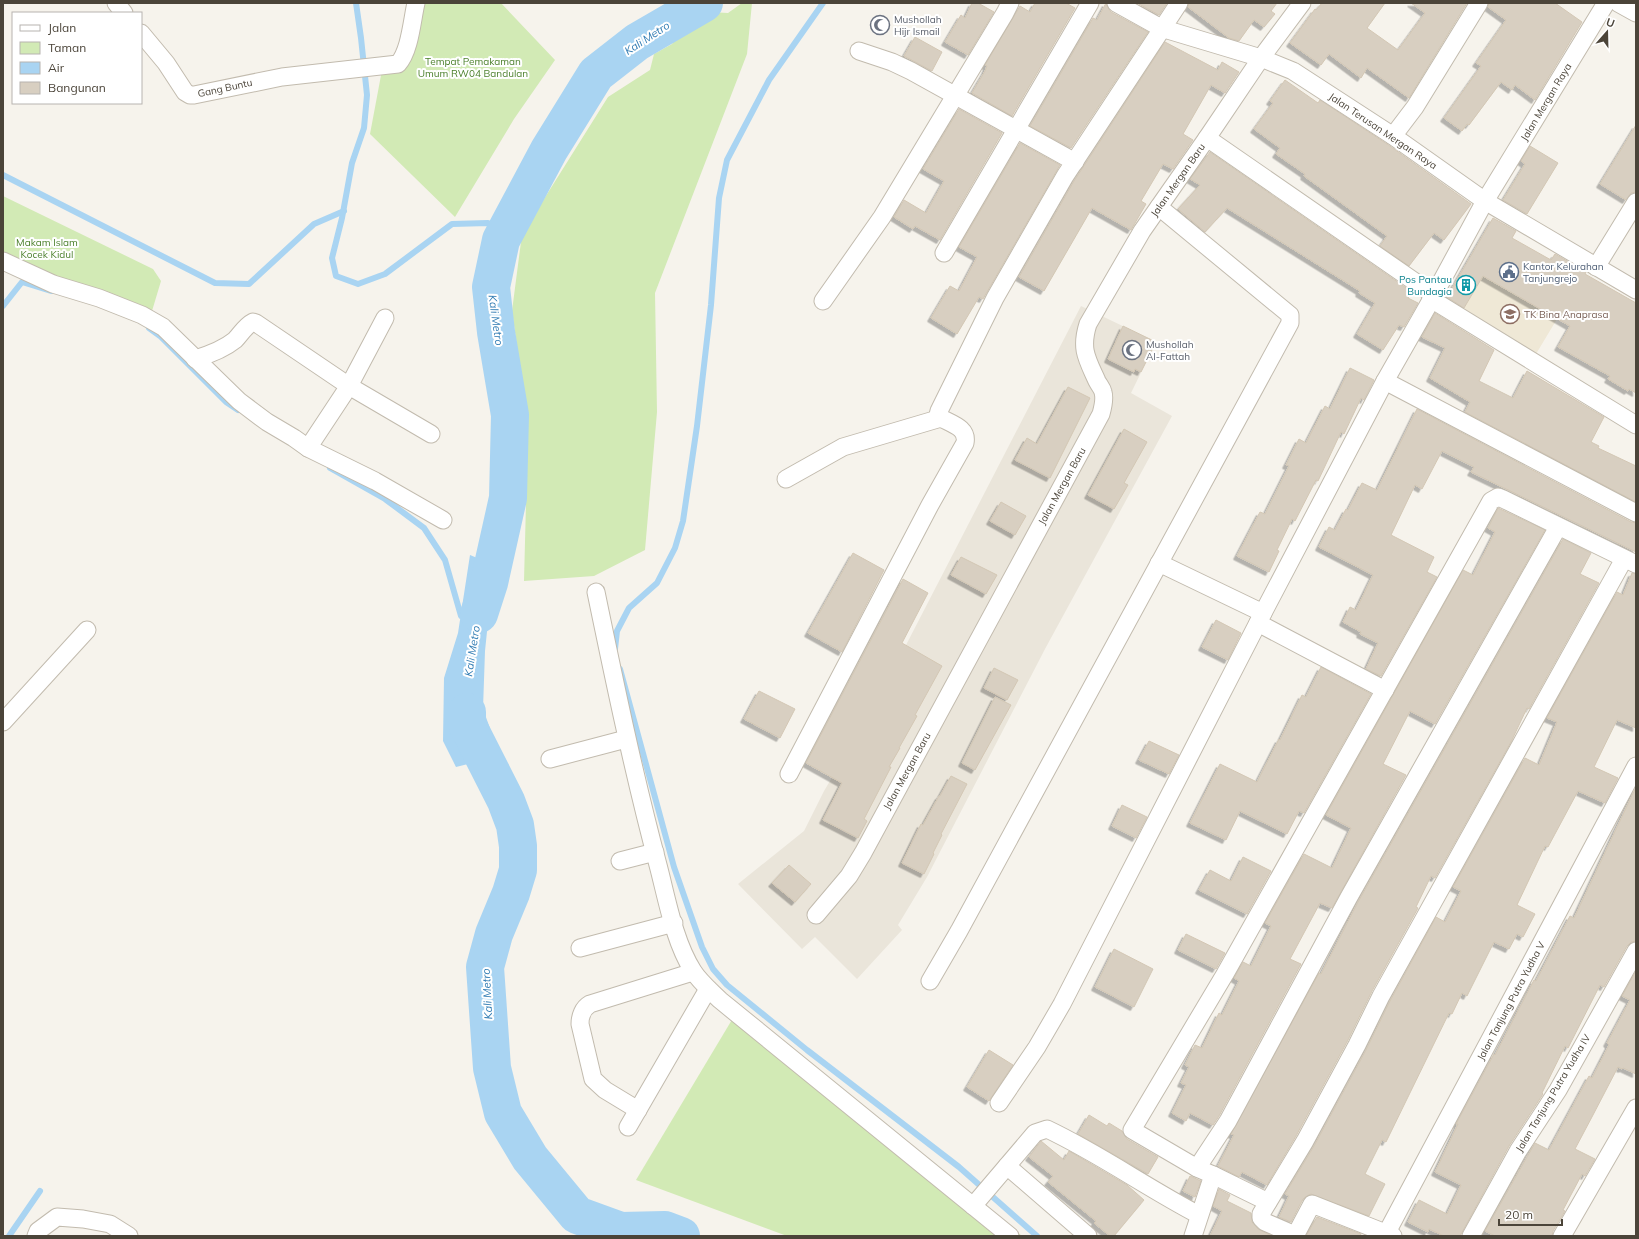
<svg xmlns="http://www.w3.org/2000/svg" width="1639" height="1239" viewBox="0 0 1639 1239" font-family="Mulish,sans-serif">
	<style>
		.residential { fill: #eae5da }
		.education { fill: #efe8d6 }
		.green { fill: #d2eab5 }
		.water { fill: #a9d4f2 }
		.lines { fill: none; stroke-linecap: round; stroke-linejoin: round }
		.stream { stroke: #a9d4f2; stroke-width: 6 }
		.river { stroke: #a9d4f2; stroke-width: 38 }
		.building { fill: #d8cfc1; stroke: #d3c7b4; filter: url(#shadow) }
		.street-casing { stroke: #c2bbae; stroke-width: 19 }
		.street { stroke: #fff; stroke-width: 17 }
		.labels { text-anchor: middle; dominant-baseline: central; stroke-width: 4; stroke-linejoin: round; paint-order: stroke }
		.worship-label { font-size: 10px; fill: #5b616d; stroke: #fff; text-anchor: start }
		.park-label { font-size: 10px; fill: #4a7f2a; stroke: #fff }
		.street-label { font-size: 10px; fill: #4b4439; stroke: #fff }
		.service-label { font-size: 10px; fill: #4e5e75; stroke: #fff; text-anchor: start }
		.culture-label { font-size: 10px; fill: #0d838f; stroke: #fff; text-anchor: end }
		.education-label { font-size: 10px; fill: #785e54; stroke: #fff; text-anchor: start }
		.water-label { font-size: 11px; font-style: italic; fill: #2e7ab2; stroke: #fff }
	</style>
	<defs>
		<filter id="shadow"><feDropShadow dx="-3.5" dy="3.5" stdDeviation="0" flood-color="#0004"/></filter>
	</defs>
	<rect width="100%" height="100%" fill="#f6f3ec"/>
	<polygon class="residential" points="1081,306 1156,342 1131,393 1172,416 1045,649 927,877 898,925 902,930 857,979 815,937 802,949 738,884 804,831 824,791 873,709"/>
	<polygon class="education" points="1483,276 1557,319 1536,354 1463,310"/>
	<g class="green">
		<polygon points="421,3 501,3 555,60 514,119 455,217 370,134 382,70 402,67"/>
		<polygon points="742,3 752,3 747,54 655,293 657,412 645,550 594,576 524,581 528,425 512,311 522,234 608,97 650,70 654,54 672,44 692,11 728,13"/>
		<polygon points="3,196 153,269 161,281 152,311 107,294 65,285 3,255"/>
		<polygon points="739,1008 938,1166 1022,1236 787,1236 636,1180"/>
	</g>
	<polygon class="water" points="470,555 499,567 489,612 485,651 483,709 500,756 456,767 443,741 444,678 458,633"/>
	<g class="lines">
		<g class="stream">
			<polyline points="356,3 361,38 367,95 364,128 352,163 342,218 332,258 336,276 358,284 385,274 452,224 488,223 501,240"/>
			<polyline points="3,175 215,283 249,284 314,224 344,211"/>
			<polyline points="3,306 22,282 51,291"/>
			<polyline points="149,328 160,336 226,402 238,410"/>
			<polyline points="330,468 385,499 424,528 445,560 461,616 468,616"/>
			<polyline points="615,649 617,631 629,608 657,583 675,548 683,521 697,426 711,305 719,198 727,160 769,80 823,3"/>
			<polyline points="620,669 674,867 702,947 713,969 727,985 807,1050 959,1167 1037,1236"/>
			<polyline points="9,1236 40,1191"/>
		</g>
		<g class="river">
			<polyline points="479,614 489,583 508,498 510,415 496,332 491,287 501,240 549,150 596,74 637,42 704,3"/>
			<polyline points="467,712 467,724 506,801 515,825 518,846 518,870 511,893 494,934 485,967 492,1068 503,1113 530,1158 577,1215 621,1231 665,1230 681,1236"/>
		</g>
	</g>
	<g class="building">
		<polygon points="972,3 978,3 994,12 968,55 945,42 961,15 965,18"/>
		<polygon points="1035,3 1066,3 1075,8 1012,116 972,93 985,71 987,66 985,65 1020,6 1030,12"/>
		<polygon points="1106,3 1108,8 1111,12 1148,32 1071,148 1030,126 1093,18 1097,20"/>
		<polygon points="1137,3 1167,3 1159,15"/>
		<polygon points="1189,3 1277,3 1271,11 1275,14 1264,27 1254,20 1239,41 1229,38 1188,7"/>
		<polygon points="1322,3 1385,3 1367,28 1398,50 1425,13 1411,3 1467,3 1409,98 1367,68 1361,78 1329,54 1321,65 1290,43 1315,9 1316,10"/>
		<polygon points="1489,3 1555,3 1582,22 1535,100 1515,85 1512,90 1501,82 1469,125 1467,124 1462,131 1444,118 1481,66 1476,63 1506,20 1488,7"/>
		<polygon points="915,37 942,52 932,71 904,56"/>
		<polygon points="1165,42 1218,70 1222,62 1239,72 1225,93 1211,85 1183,134 1193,140 1173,169 1163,164 1141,201 1146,204 1131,230 1092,208 1044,291 1019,277 1074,181"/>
		<polygon points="1285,80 1318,103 1320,100 1387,144 1471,204 1444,240 1434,233 1409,266 1380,246 1387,236 1304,176 1305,174 1276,154 1280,148 1254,129 1273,103 1270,101"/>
		<polygon points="959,109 1002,133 940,240 915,226 913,229 894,217 904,200 926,213 944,181 923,169"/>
		<polygon points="1636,125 1636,192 1631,193 1626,200 1600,184"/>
		<polygon points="1020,143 1060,165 983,299 979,297 957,334 931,318 950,286 959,291 977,257 959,247"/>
		<polygon points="1530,146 1558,163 1527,214 1503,200 1525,164 1521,161"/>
		<polygon points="1210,152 1412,292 1408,298 1418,303 1404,327 1399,325 1383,350 1357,334 1375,303 1359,293 1360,291 1227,208 1205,232 1178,209 1200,185 1190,179"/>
		<polygon points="1493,218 1516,231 1512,238 1551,260 1555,254 1586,272 1585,274 1636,303 1636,393 1629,389 1628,391 1608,379 1610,376 1558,347 1570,326 1483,276 1464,308 1447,297"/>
		<polygon points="1435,313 1494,350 1479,381 1513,398 1527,371 1604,417 1591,442 1599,446 1598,448 1636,466 1636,502 1465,412 1470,402 1430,378 1445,348 1422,337"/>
		<polygon points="1123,326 1156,342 1141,372 1135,369 1134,372 1108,359"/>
		<polygon points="1350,368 1374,380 1364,400 1361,398 1344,434 1341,432 1318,481 1316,480 1295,521 1292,519 1277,550 1279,551 1269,572 1237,556 1260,512 1265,514 1289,466 1286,465 1299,439 1306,443 1325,406 1330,409"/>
		<polygon points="1068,387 1090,398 1050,478 1015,460 1027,438 1037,444"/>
		<polygon points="1417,409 1631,522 1636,523 1636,552 1471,472 1474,467 1442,451 1422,489 1415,485 1391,535 1434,557 1427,572 1437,577 1381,676 1366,669 1378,643 1360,634 1361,632 1343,622 1350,607 1356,610 1373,575 1319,547 1329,527 1335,530 1346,509 1348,510 1362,483 1377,490"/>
		<polygon points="1124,429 1147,442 1124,483 1128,485 1114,509 1088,495"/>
		<polygon points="1001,502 1026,516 1015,535 990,521"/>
		<polygon points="1498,508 1545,530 1435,724 1410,711 1383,764 1406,775 1332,908 1320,903 1290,959 1301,964 1219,1116 1213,1125 1190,1113 1186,1121 1172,1113 1186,1085 1181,1083 1189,1067 1185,1065 1195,1045 1202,1048 1219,1013 1222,1015 1239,981 1234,978 1243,962 1251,966 1271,926 1265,923 1304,854 1332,868 1351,828 1326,815 1463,570 1473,575 1495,532 1488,528"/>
		<polygon points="1563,539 1591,553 1580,574 1599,583 1529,709 1527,708 1511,742 1435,878 1431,876 1416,907 1418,908 1372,991 1348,1040 1296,1136 1267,1185 1242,1172 1239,1177 1218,1166 1234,1135 1231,1134 1319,973 1321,974 1358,902"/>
		<polygon points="853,553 884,570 842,652 808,633"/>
		<polygon points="961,557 997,575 986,594 951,575"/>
		<polygon points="1632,573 1636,574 1636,728 1617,720 1594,767 1618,778 1605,803 1578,791 1548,847 1545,846 1517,905 1535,914 1523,937 1517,934 1509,949 1494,942 1467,996 1462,993 1452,1014 1449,1013 1386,1142 1382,1140 1365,1174 1385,1184 1369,1216 1311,1194 1307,1196 1303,1199 1291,1222 1279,1217 1289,1196 1285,1194 1314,1146 1366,1050 1390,1001 1436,917 1445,922 1461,891 1453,887 1525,758 1539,765 1557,722 1547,718 1617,592 1623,595"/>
		<polygon points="903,579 928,593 902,643 942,666 915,715 917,716 899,748 900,748 889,767 891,767 864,819 867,821 858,838 823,820 842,783 806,763"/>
		<polygon points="1216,620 1241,633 1228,660 1202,647"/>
		<polygon points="1321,667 1371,694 1304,813 1299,811 1287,834 1240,811 1226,840 1190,823 1220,764 1257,782 1279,739 1280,740 1302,695 1306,697"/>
		<polygon points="994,668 1018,680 1007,700 984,688"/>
		<polygon points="759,691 795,709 780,738 744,719"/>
		<polygon points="995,697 1011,705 975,770 962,763"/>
		<polygon points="1149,741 1179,755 1169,774 1139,760"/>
		<polygon points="951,776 967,784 941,834 942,835 933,853 934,854 924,874 902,863 921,824 923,825 939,796 940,796"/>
		<polygon points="1636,787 1636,941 1631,942 1627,946 1604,987 1600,985 1568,1048 1565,1046 1542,1093 1543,1094 1509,1146 1460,1236 1444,1236 1429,1229 1428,1232 1408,1222 1419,1200 1447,1214 1461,1185 1435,1172 1458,1124 1456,1124 1494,1054 1495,1055 1534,980 1536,981 1570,916 1574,918"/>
		<polygon points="1122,805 1147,817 1136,838 1112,826"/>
		<polygon points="1243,857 1271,871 1247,914 1199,890 1210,870 1231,881"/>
		<polygon points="789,865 811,884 795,902 772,883"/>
		<polygon points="1186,934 1225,953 1216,969 1178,950"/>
		<polygon points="1114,949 1153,969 1134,1007 1095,987"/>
		<polygon points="1636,971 1636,1074 1623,1068 1622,1069 1618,1067 1593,1115 1575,1149 1595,1159 1585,1176 1582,1174 1563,1210 1565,1211 1553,1231 1552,1236 1495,1236 1485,1231 1535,1143 1549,1150 1589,1076 1592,1078 1609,1045 1607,1043 1630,1000 1622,996"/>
		<polygon points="989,1050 1013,1065 989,1101 967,1087"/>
		<polygon points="1089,1115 1107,1126 1109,1123 1122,1131 1127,1139 1158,1157 1148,1174 1078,1134"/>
		<polygon points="1041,1141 1064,1160 1069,1151 1081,1158 1127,1185 1144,1200 1114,1236 1110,1236 1094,1223 1096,1221 1048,1182 1053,1176 1029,1157"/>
		<polygon points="1190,1176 1201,1181 1195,1197 1183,1191"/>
		<polygon points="1219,1189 1230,1195 1227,1201 1251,1213 1252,1222 1258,1229 1272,1236 1210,1236 1222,1211 1213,1206"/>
		<polygon points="1317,1217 1361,1234 1360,1236 1306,1236"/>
	</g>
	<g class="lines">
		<defs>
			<g id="street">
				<polyline points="116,3 124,13"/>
				<polyline points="1116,3 1161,28 1261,58 1293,71 1393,136 1485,201 1636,290"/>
				<polyline points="1618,3 1636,13"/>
				<path d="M 141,33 L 166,63 L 185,92 L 190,95 L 194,95 L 282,77 L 398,64 C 410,51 412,20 416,3"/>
				<polyline points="859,51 892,62 911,71 1075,162"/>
				<polyline points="1393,136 1415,107 1479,3"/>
				<polyline points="1207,138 1434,295 1485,201 1606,3"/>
				<polyline points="944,253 1090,3"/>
				<polyline points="3,261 53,284 99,298 142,315 163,327 239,401 267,422 294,438 308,448 375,481 443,520"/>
				<polyline points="1596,267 1636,202"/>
				<polyline points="1431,299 1636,425"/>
				<polyline points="823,301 882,217 1005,13 1010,3"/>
				<path d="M 195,359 C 208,355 224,349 235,340 C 241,334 245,326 253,322 L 256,323 L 349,386 L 431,434"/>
				<polyline points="1385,381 1636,513"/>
				<polyline points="308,448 349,386 385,318"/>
				<polyline points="786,479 843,447 941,418"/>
				<polyline points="1159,563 1263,613"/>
				<path d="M 596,592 C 615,684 634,775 658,865 C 667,899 674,941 693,971 C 700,982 711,991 720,1000 L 1010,1236"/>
				<polyline points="1258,623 1385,690"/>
				<polyline points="3,722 87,630"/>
				<polyline points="550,759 626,739"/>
				<path d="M 789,774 L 930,505 L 965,443 C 968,428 952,424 941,418 L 938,415 L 939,411 L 995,298 L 1065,176 L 1179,3"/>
				<polyline points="620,861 655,852"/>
				<path d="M 816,915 L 849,876 L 863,853 L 1101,414 C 1103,407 1105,399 1103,392 C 1102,388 1099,385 1097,381 C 1087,359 1080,349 1088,324 L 1142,231 L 1207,138 L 1261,58 L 1302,3"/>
				<polyline points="580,948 674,923"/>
				<polyline points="930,981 959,931 1290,323 1290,315 1159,207"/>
				<polyline points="999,1103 1037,1047 1062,1004 1263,613 1385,381 1434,295"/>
				<path d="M 638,1110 L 605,1090 L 593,1079 L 580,1024 C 580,1016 583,1008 590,1004 L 693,972"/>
				<polyline points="628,1127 708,989"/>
				<polyline points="1007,1166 1088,1236"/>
				<polyline points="1197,1168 1228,1121 1349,897 1558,527"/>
				<polyline points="1213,1175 1268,1202"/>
				<path d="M 973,1206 L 1035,1133 L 1047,1129 C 1100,1154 1147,1188 1199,1215"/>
				<polyline points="1295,1235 1265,1222 1261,1218 1261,1214 1305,1141 1357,1045 1381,996 1624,559"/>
				<polyline points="36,1236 38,1231 57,1217 83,1219 110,1224 129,1236"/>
				<polyline points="1193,1236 1213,1175 1197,1168 1132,1130 1225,974 1491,501 1498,497 1503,499 1636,564"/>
				<polyline points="1295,1236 1312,1204 1393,1236"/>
				<polyline points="1385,1236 1636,766"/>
				<polyline points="1471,1236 1518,1151 1558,1090 1636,951"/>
				<polyline points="1562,1236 1636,1108"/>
			</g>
		</defs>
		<use href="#street" class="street-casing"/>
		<use href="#street" class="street"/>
	</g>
	<defs>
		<symbol id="mosque-ring" viewBox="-11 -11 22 22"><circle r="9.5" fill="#fff" stroke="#6b7280" stroke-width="1.5"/><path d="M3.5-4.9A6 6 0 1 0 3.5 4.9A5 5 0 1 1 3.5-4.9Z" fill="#6b7280"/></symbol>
		<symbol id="civic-ring" viewBox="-11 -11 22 22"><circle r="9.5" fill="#fff" stroke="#5c6f8a" stroke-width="1.5"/><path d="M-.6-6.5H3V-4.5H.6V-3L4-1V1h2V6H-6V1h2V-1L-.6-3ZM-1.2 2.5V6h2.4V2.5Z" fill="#5c6f8a"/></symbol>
		<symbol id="building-ring" viewBox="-11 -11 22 22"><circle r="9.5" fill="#fff" stroke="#0f9aa8" stroke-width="1.5"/><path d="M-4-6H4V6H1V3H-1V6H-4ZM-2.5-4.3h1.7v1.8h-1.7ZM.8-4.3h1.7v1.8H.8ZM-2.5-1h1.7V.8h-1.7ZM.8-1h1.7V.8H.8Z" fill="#0f9aa8"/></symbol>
		<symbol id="school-ring" viewBox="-11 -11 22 22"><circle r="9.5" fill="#fff" stroke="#8d6e63" stroke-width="1.5"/><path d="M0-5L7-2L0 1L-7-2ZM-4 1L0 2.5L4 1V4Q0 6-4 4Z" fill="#8d6e63"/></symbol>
	</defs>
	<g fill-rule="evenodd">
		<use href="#mosque-ring" x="869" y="14" width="22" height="22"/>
		<use href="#civic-ring" x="1498" y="261" width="22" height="22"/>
		<use href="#building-ring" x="1455" y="274" width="22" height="22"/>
		<use href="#school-ring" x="1499" y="303" width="22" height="22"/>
		<use href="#mosque-ring" x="1121" y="339" width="22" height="22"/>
	</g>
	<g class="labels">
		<g class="worship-label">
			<text x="894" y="19">Mushollah<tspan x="894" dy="12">Hijr Ismail</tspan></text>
			<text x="1146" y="344">Mushollah<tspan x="1146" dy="12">Al-Fattah</tspan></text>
		</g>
		<g class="park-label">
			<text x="473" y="61">Tempat Pemakaman<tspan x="473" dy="12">Umum RW04 Bandulan</tspan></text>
			<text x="47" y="242">Makam Islam<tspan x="47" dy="12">Kocek Kidul</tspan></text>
		</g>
		<g class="street-label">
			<text transform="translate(225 88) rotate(-12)">Gang Buntu</text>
			<text transform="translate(1546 102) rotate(-59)">Jalan Mergan Raya</text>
			<text transform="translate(1383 131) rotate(34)">Jalan Terusan Mergan Raya</text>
			<text transform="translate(1178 180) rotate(-55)">Jalan Mergan Baru</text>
			<text transform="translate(1062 486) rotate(-61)">Jalan Mergan Baru</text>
			<text transform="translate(907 771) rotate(-61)">Jalan Mergan Baru</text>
			<text transform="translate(1511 1001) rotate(-62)">Jalan Tanjung Putra Yudha V</text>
			<text transform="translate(1553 1093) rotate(-59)">Jalan Tanjung Putra Yudha IV</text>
		</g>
		<g class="service-label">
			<text x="1523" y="266">Kantor Kelurahan<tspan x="1523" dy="12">Tanjungrejo</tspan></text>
		</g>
		<g class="culture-label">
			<text x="1452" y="279">Pos Pantau<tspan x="1452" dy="12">Bundagia</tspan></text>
		</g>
		<g class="education-label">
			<text x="1524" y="314">TK Bina Anaprasa</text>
		</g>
		<g class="water-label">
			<text transform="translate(647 38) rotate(-33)">Kali Metro</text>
			<text transform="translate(496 320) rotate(82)">Kali Metro</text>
			<text transform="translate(472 651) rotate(-81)">Kali Metro</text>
			<text transform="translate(487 994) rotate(-93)">Kali Metro</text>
		</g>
	</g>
	<rect width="1639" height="1239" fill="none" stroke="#4b4439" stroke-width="8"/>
	<rect x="12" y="12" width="130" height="92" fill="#ffffff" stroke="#b7b4b0"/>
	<rect x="20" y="25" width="20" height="6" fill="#ffffff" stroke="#b7b4b0"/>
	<text x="48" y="32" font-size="12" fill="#4b4439">Jalan</text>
	<rect x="20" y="42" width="20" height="12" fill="#d2eab5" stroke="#b7b4b0"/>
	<text x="48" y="52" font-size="12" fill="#4b4439">Taman</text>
	<rect x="20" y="62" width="20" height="12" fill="#a9d4f2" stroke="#b7b4b0"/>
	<text x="48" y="72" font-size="12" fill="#4b4439">Air</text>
	<rect x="20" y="82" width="20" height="12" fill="#d8cfc1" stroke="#b7b4b0"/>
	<text x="48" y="92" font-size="12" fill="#4b4439">Bangunan</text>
	<g transform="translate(1607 32) rotate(20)" stroke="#ffffff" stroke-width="3" paint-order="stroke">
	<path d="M0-3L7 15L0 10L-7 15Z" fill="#4b4439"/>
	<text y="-6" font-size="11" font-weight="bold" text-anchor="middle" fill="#4b4439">U</text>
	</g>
	<path d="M1499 1219v6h63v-6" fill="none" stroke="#4b4439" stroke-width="2"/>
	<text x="1505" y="1219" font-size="12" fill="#4b4439" stroke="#ffffff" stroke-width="3" paint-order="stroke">20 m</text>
</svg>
